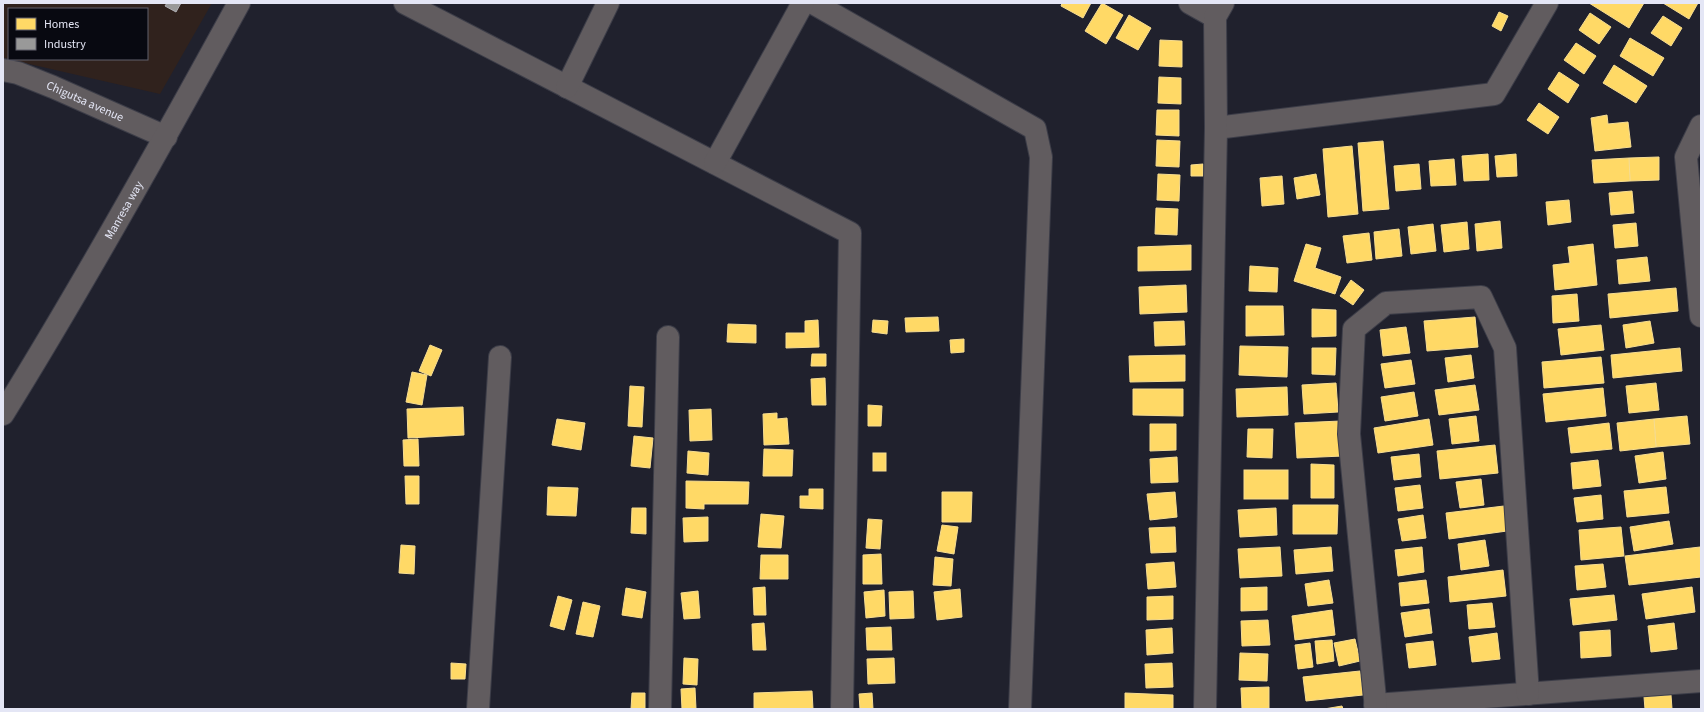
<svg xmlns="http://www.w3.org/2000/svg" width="1704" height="712" viewBox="0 0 1704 712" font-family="'Source Sans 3',sans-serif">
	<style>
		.industrial { fill: #30221d; fill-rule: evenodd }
		.homes { fill: #ffd966; stroke: #f7dd91 }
		.industry { fill: #999; stroke: #b0b0b5 }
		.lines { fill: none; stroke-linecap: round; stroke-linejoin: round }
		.minor-casing { stroke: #3c3d48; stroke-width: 24 }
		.minor { stroke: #615c5f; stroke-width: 22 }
		.labels { text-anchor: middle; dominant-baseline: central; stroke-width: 4; stroke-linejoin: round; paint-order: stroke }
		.street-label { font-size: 12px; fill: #e4e6f5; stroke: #080911 }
	</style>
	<rect width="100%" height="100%" fill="#20212d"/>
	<path class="industrial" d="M 3,3 L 212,3 L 160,94 L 3,58 ZM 9,9 L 147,9 L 147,59 L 9,59 Z"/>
	<g class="homes">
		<polygon points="1062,3 1091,3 1083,18 1061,6"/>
		<polygon points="1102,3 1123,15 1106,44 1085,31"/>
		<polygon points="1589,3 1644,3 1629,28"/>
		<polygon points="1663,3 1698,3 1689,19"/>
		<polygon points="1499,12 1508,16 1501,31 1492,26"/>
		<polygon points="1590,13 1611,27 1599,44 1579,30"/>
		<polygon points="1129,15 1151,28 1138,50 1116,38"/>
		<polygon points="1663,16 1682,28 1671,46 1651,33"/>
		<polygon points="1630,38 1664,58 1653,76 1620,56"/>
		<polygon points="1160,40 1182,41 1182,67 1159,66"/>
		<polygon points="1576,43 1596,56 1584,74 1564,60"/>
		<polygon points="1614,65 1647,86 1636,103 1603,83"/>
		<polygon points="1559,72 1579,85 1568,103 1548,89"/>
		<polygon points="1159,77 1181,78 1181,104 1158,103"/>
		<polygon points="1539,103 1559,117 1548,134 1527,120"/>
		<polygon points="1157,110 1179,110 1179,136 1156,135"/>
		<polygon points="1607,115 1608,124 1628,122 1631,147 1595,151 1591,118"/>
		<polygon points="1157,140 1180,141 1179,167 1156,166"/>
		<polygon points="1383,141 1389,209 1363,211 1358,143"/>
		<polygon points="1352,146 1358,214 1328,217 1323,149"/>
		<polygon points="1488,154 1489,180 1464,181 1462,156"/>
		<polygon points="1516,154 1517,176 1497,177 1495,156"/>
		<polygon points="1659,157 1659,180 1630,181 1629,158"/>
		<polygon points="1629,158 1630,181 1594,183 1592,160"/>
		<polygon points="1454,159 1456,185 1431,186 1429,161"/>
		<polygon points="1203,164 1203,176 1191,176 1191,165"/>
		<polygon points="1419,164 1421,189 1396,191 1394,166"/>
		<polygon points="1158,174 1180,175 1179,201 1157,200"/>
		<polygon points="1316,174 1320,195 1297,199 1294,178"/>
		<polygon points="1282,176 1284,204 1262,206 1260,178"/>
		<polygon points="1632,191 1634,213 1611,215 1609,193"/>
		<polygon points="1569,200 1571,222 1548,225 1546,202"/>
		<polygon points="1156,208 1178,209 1177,235 1155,234"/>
		<polygon points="1500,221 1502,248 1477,251 1475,224"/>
		<polygon points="1467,222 1469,249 1444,252 1441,225"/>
		<polygon points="1636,223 1638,246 1615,248 1613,225"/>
		<polygon points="1433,224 1436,251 1411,254 1408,227"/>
		<polygon points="1399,229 1402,256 1376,259 1374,232"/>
		<polygon points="1369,233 1372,260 1347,263 1343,236"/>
		<polygon points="1306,244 1321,248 1315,268 1341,277 1335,294 1294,281"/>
		<polygon points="1593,244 1597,285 1555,290 1553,265 1570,263 1568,247"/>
		<polygon points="1191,245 1191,270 1138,271 1138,247"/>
		<polygon points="1647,257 1650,281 1619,284 1617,260"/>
		<polygon points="1250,266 1278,268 1277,292 1249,291"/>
		<polygon points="1351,280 1364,290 1353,305 1340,296"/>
		<polygon points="1186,285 1187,312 1140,314 1139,287"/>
		<polygon points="1676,288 1678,311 1610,318 1608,294"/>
		<polygon points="1577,294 1579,321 1553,323 1552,296"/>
		<polygon points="1246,306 1283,306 1284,335 1246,336"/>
		<polygon points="1312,309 1336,310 1336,336 1312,337"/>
		<polygon points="938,317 939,331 906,332 905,318"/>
		<polygon points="1475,317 1478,347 1427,351 1424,321"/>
		<polygon points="818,320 819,347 786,348 786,333 805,333 805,321"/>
		<polygon points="873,320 888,321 887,334 872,332"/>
		<polygon points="1184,321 1185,345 1155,346 1154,322"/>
		<polygon points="1650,321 1654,343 1626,348 1623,325"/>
		<polygon points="728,324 756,325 756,343 727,342"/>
		<polygon points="1601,325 1604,350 1561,355 1558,329"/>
		<polygon points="1406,327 1410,353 1383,356 1380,330"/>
		<polygon points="964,339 964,352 951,353 950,340"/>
		<polygon points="430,345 442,350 431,376 419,371"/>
		<polygon points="1240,346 1288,347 1287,377 1239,375"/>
		<polygon points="1312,348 1336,348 1335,375 1312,374"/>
		<polygon points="1680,348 1682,371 1613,378 1611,355"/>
		<polygon points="812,354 826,354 826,366 811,366"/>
		<polygon points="1185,355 1185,381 1130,382 1129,356"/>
		<polygon points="1471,355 1474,378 1448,382 1445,358"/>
		<polygon points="1601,357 1604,383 1544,388 1542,362"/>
		<polygon points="1411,360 1415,384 1385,388 1381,364"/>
		<polygon points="412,372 427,375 422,405 406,402"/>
		<polygon points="825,378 826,405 812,405 811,379"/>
		<polygon points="1336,383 1338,412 1304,414 1302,385"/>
		<polygon points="1656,383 1659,410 1629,413 1626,386"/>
		<polygon points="1475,385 1479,410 1439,415 1435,390"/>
		<polygon points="630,386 644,387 642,427 628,426"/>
		<polygon points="1287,387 1288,415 1237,417 1236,389"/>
		<polygon points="1603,388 1606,416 1546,422 1543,394"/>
		<polygon points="1133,389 1183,389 1183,416 1133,415"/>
		<polygon points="1414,392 1418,416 1385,421 1381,397"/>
		<polygon points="868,405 882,406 881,426 868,426"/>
		<polygon points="463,407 464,435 408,438 407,409"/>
		<polygon points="711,409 712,440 690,441 689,410"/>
		<polygon points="777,413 777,419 787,418 789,444 764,445 763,414"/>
		<polygon points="1476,416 1479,441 1452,444 1449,419"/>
		<polygon points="1687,416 1690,444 1656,447 1654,419"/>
		<polygon points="557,419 585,423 581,450 552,445"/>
		<polygon points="1429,419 1433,445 1378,453 1374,428"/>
		<polygon points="1654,419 1656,447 1620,451 1617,423"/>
		<polygon points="1341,421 1343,456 1297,458 1295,423"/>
		<polygon points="1609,423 1612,449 1571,453 1568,428"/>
		<polygon points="1150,424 1176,424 1176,450 1150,451"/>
		<polygon points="1248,429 1273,429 1272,458 1247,457"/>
		<polygon points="634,436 653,438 650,468 631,466"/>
		<polygon points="418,439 419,466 404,466 403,440"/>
		<polygon points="1495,445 1498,473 1440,479 1437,451"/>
		<polygon points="764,449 793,450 792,476 763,476"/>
		<polygon points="688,451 709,453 708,475 687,473"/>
		<polygon points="1663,452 1666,479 1639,483 1635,456"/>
		<rect x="873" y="453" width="13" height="18"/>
		<polygon points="1419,454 1421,477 1394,480 1391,457"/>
		<polygon points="1177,457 1178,482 1151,483 1150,459"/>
		<polygon points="1598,460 1601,486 1573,489 1571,463"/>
		<polygon points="1311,464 1334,465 1334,498 1311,498"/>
		<rect x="1244" y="470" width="44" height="29"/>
		<polygon points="405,476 419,476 419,504 406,504"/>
		<polygon points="1481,479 1484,505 1460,508 1456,482"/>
		<polygon points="686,481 749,482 748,504 704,504 704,509 686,508"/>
		<polygon points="1420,485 1423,508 1398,511 1395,488"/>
		<polygon points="548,487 578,488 576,516 547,515"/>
		<polygon points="1666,487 1669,513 1627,517 1624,491"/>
		<polygon points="809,489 823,489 823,509 800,508 800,496 809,496"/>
		<polygon points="942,492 972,492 971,522 942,522"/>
		<polygon points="1175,492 1177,517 1150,520 1147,494"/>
		<polygon points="1601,495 1603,519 1577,522 1574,498"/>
		<polygon points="1293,505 1338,505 1337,534 1293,534"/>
		<polygon points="1504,506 1507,531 1449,539 1446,513"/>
		<polygon points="632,508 646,508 646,534 631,533"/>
		<polygon points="1276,508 1277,535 1240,537 1238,510"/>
		<polygon points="761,514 784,516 781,548 758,547"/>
		<polygon points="1423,515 1426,538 1402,541 1398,519"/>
		<polygon points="708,517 708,541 684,542 683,518"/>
		<polygon points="868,519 882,520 880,549 866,548"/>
		<polygon points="1669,521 1673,544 1634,551 1630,527"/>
		<polygon points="942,525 958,527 954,554 937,551"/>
		<polygon points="1175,527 1176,552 1151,553 1149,528"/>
		<polygon points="1621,527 1624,556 1581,560 1579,530"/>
		<polygon points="1485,540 1489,566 1461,570 1458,544"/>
		<polygon points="401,545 415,546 414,574 399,573"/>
		<polygon points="1280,547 1282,576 1240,578 1238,549"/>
		<polygon points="1331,547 1333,571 1296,574 1294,550"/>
		<polygon points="1422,547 1424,572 1398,576 1395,550"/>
		<polygon points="1700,547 1701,577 1629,585 1625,556"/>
		<polygon points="881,554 882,584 863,584 863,555"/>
		<polygon points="761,555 788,555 788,579 760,579"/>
		<polygon points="935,557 953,559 951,586 933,585"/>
		<polygon points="1174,562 1176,587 1148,589 1146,564"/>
		<polygon points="1603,564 1606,587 1577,590 1575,566"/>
		<polygon points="1503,570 1506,596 1450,602 1448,577"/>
		<polygon points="1329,580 1333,603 1308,606 1305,584"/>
		<polygon points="1426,580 1429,603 1401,606 1399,583"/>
		<polygon points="765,587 766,615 754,615 753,588"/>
		<polygon points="1267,587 1267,610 1241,611 1241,588"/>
		<polygon points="1692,587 1695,612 1646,619 1642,594"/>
		<polygon points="626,588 646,592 642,618 622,615"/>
		<polygon points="960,589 962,617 937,620 934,592"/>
		<polygon points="884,590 885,616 866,618 864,592"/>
		<polygon points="698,591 700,618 684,619 681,593"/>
		<polygon points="913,591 914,618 890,619 889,592"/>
		<polygon points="1614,595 1617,620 1573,625 1570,599"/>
		<polygon points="558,596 572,600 564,630 550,626"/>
		<polygon points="1173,596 1173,619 1147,620 1147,597"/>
		<polygon points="583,602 600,606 593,637 576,634"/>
		<polygon points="1492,603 1495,627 1469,629 1467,605"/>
		<polygon points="1429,609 1432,633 1405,637 1401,613"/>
		<polygon points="1332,610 1335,635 1295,640 1292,616"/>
		<polygon points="1268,620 1270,645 1242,646 1241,621"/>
		<polygon points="764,623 766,650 753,650 752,624"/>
		<polygon points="1674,623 1677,649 1651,652 1648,626"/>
		<polygon points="891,627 892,650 867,650 866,628"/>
		<polygon points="1172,628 1173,653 1147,655 1146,630"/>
		<polygon points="1610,630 1611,656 1581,658 1580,632"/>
		<polygon points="1497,633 1500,659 1472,662 1469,637"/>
		<polygon points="1355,639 1360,661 1339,666 1334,643"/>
		<polygon points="1332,640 1334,661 1317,664 1315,641"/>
		<polygon points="1433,641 1436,665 1409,668 1406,644"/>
		<polygon points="1310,643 1313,667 1298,669 1295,645"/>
		<polygon points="1240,653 1268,654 1267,681 1239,680"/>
		<polygon points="684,658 698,659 697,685 683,684"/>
		<polygon points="894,658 895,683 868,684 867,659"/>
		<polygon points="451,663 466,664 465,679 451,679"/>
		<polygon points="1172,663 1173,687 1146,688 1145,664"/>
		<polygon points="1360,671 1363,695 1306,701 1303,677"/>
		<polygon points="1269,687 1269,709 1242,709 1241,688"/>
		<polygon points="695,688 696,709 682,709 681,689"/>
		<polygon points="812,691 813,709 754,709 754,693"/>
		<polygon points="632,693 645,693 645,709 631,709"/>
		<polygon points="872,693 873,709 860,709 859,694"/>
		<polygon points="1125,693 1173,695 1173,709 1125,709"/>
		<polygon points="1671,695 1672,709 1645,709 1644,697"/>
		<polygon points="1342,706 1343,709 1324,709"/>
	</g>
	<polygon class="industry" points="167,3 181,3 176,12 165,6"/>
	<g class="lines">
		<defs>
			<g id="minor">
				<polyline points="405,3 850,233 842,709"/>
				<polyline points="813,3 1035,129 1041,157 1020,709"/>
				<polyline points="1190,3 1215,17"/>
				<path id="s1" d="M 3,70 L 18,73 L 53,87 L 166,137"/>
				<polyline points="567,87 608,3"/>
				<polyline points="1701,126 1686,157 1701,316"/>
				<polyline points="1216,128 1494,94 1547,3"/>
				<polyline points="715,163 803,3"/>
				<path id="s2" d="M 3,414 C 86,280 163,142 239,3"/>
				<polyline points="1375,705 1701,681"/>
				<polyline points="478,709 500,357"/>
				<polyline points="660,709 668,337"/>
				<polyline points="1205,709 1216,128 1215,17 1223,3"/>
				<polyline points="1376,709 1349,434 1354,329 1386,303 1481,297 1505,348 1528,694"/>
			</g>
		</defs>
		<use href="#minor" class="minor-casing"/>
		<use href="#minor" class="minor"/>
	</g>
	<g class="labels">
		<g class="street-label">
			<text stroke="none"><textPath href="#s1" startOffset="88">Chigutsa avenue</textPath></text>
			<text stroke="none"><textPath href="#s2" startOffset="237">Manresa way</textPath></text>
		</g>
	</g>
	<rect width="1704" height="712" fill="none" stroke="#e4e6f5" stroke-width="8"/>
	<rect x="8" y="8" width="140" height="52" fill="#080911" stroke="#60616c"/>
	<rect x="16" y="18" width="20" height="12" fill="#ffd966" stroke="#60616c"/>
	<text x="44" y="28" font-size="12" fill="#e4e6f5">Homes</text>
	<rect x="16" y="38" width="20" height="12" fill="#999999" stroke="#60616c"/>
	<text x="44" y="48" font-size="12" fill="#e4e6f5">Industry</text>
</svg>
